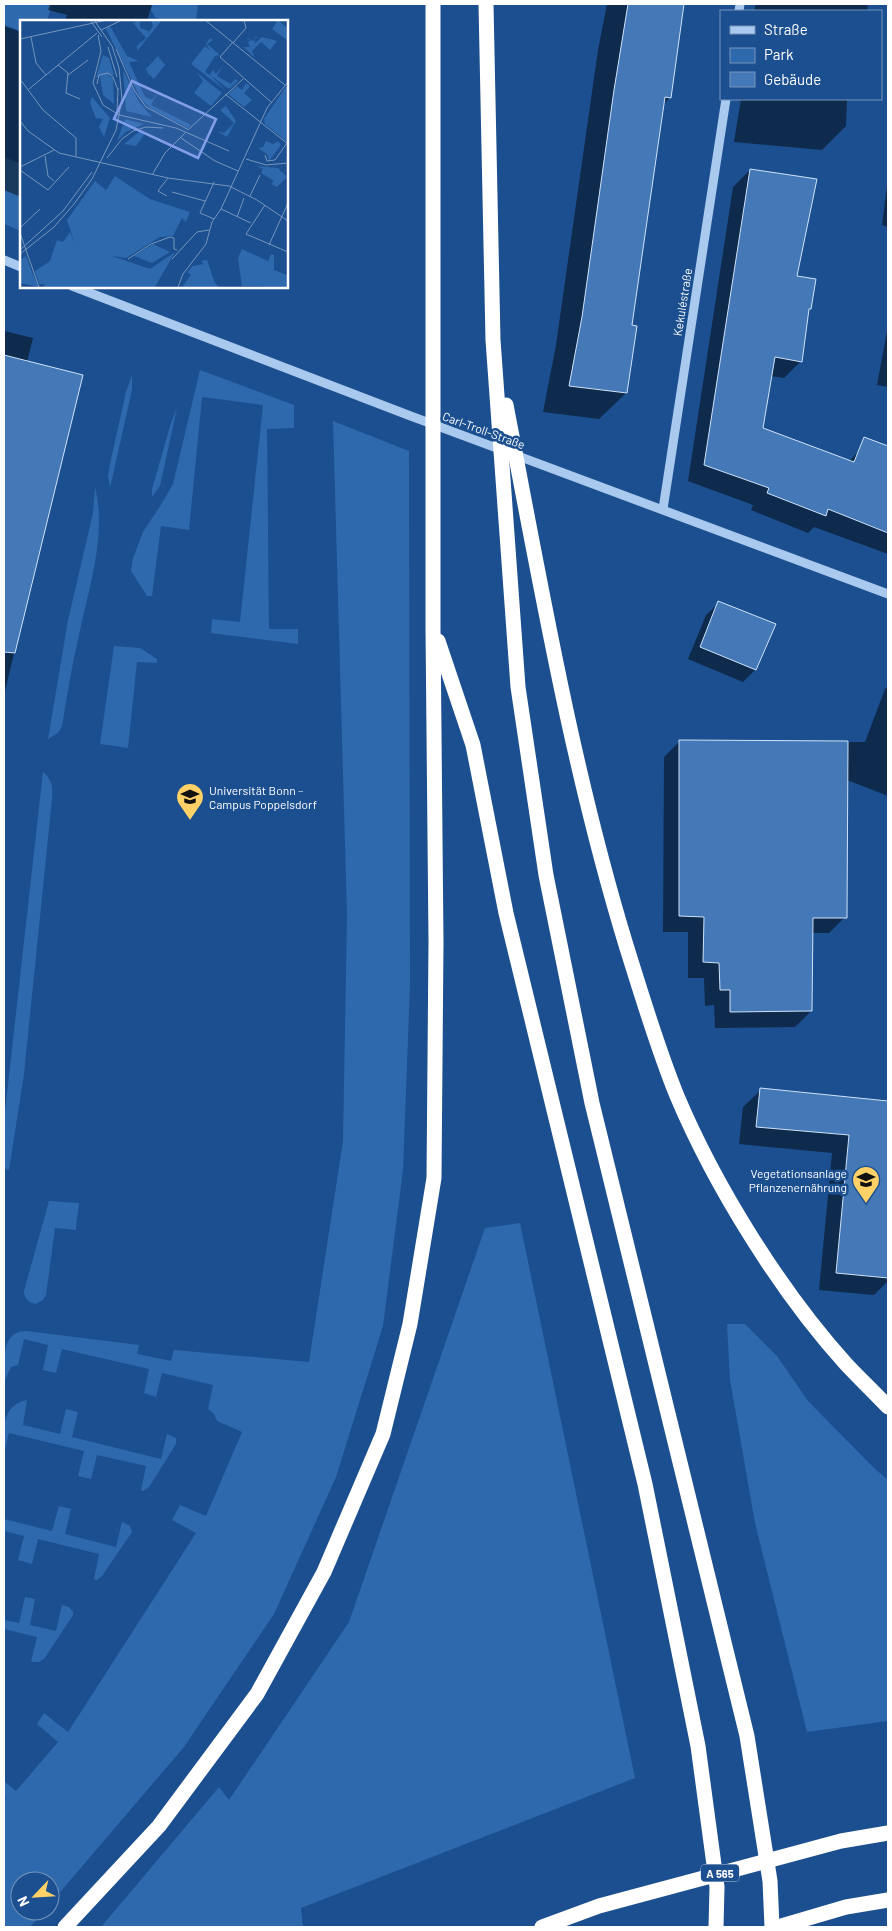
<svg xmlns="http://www.w3.org/2000/svg" width="892" height="1931" viewBox="0 0 892 1931" font-family="Barlow,sans-serif">
	<style>
		.green { fill: #2e69ad }
		.shadow { fill: #0007 }
		.building { fill: #4478b7; stroke: #cfe3fa }
		.lines { fill: none; stroke-linecap: round; stroke-linejoin: round }
		.minor { stroke: #a9c9ee; stroke-width: 9 }
		.highway { stroke: #fff; stroke-width: 15 }
		.labels { text-anchor: middle; dominant-baseline: central; stroke-width: 5; stroke-linejoin: round; paint-order: stroke }
		.shield { fill: #1b4f8f; stroke: #bbcadd; stroke-width: 1 }
		.shield-label { font-size: 11px; font-weight: bold; fill: #fff }
		.street-label { font-size: 12px; fill: #fff; stroke: #1b4f8f }
		.poi-label { font-size: 12px; fill: #fff; stroke: #1b4f8f; text-anchor: start }
		.inset-road { fill: none; stroke: #7695bc; stroke-width: 1 }
		.view { fill: #839eea; fill-opacity: 0.15; stroke: #839eea; stroke-width: 2.5 }
		.inset-edge { fill: none; stroke: #fff; stroke-width: 2.5 }
	</style>
	<rect width="100%" height="100%" fill="#1b4f8f"/>
	<g class="green">
		<polygon points="4,4 52,4 47,21 21,21 21,31 4,25"/>
		<polygon points="153,4 198,4 196,21 164,21 155,17 151,10"/>
		<polygon points="4,157 21,164 21,231 4,224"/>
		<polygon points="200,370 294,405 294,428 267,429 269,629 298,629 298,644 211,633 212,619 240,622 263,405 202,397 189,530 161,526 152,596 147,596 131,571 133,558 143,532 162,503 173,484"/>
		<polygon points="132,375 132,390 110,488 108,476 110,464 126,392"/>
		<polygon points="177,408 160,486 152,497 152,489 171,423"/>
		<path d="M 333,421 L 409,451 L 410,985 L 403,1170 L 383,1326 L 336,1477 L 274,1614 L 184,1747 L 50,1904 L 50,1881 L 20,1881 L 20,1911 L 44,1911 L 30,1927 L 4,1927 L 4,1802 L 6,1799 L 4,1797 L 4,1781 L 16,1791 L 58,1742 L 37,1724 L 44,1713 L 68,1732 L 196,1533 L 172,1520 L 180,1505 L 206,1516 L 242,1432 L 217,1421 L 214,1414 L 208,1409 L 213,1385 L 162,1373 L 156,1397 L 144,1393 L 149,1369 L 62,1349 L 56,1373 L 43,1370 L 48,1345 L 24,1339 L 18,1365 L 11,1367 L 4,1382 C 4,1364 0,1331 26,1331 L 139,1345 L 137,1354 L 171,1361 L 174,1350 L 309,1362 L 343,1141 L 347,915 Z"/>
		<path d="M 95,487 C 107,536 89,586 79,635 C 72,665 67,695 62,726 L 58,733 L 48,739 L 68,620 L 93,513 Z"/>
		<polygon points="114,646 140,648 157,659 157,663 137,662 128,748 100,744"/>
		<path d="M 43,772 C 52,779 53,788 52,799 L 24,1074 L 9,1170 L 4,1169 L 4,1120 Z"/>
		<path d="M 49,1201 L 79,1203 L 76,1227 L 76,1230 L 55,1228 L 46,1295 L 43,1300 L 36,1304 C 29,1303 24,1299 24,1291 Z"/>
		<polygon points="520,1223 635,1778 301,1908 303,1927 101,1927 219,1787 229,1800 349,1622 485,1228"/>
		<polygon points="727,1324 745,1324 777,1356 808,1401 874,1468 888,1480 888,1721 807,1732 755,1523 730,1380"/>
		<path d="M 27,1400 L 23,1425 L 60,1434 L 66,1409 L 78,1412 L 72,1437 L 161,1459 L 167,1434 L 176,1438 L 176,1444 L 149,1487 L 143,1491 L 141,1490 L 146,1466 L 97,1455 L 91,1479 L 78,1476 L 84,1451 L 9,1433 L 4,1453 C 4,1431 0,1406 27,1400 Z"/>
		<polygon points="59,1506 71,1509 65,1534 116,1547 122,1522 130,1526 132,1532 102,1576 97,1580 94,1579 99,1554 38,1539 32,1564 18,1560 24,1536 4,1531 4,1519 52,1531"/>
		<polygon points="25,1597 35,1599 30,1625 56,1631 62,1605 69,1607 73,1612 73,1615 44,1659 39,1662 31,1662 37,1637 4,1629 4,1620 19,1623"/>
	</g>
	<g class="shadow">
		<polygon points="50,4 152,4 147,21 65,21 67,15 48,10"/>
		<polygon points="607,4 681,4 676,31 670,97 663,105 631,326 626,393 599,419 543,412 556,345 598,50"/>
		<polygon points="756,4 868,4 867,11 754,11"/>
		<polygon points="4,26 21,32 21,197 4,190"/>
		<polygon points="741,99 847,99 846,126 822,150 734,142"/>
		<polygon points="750,170 810,309 807,311 801,361 784,378 770,376 762,429 848,462 860,450 888,461 888,554 814,527 808,533 751,510 753,505 688,481 733,187"/>
		<polygon points="888,178 888,227 882,225"/>
		<polygon points="888,326 888,387 877,385"/>
		<polygon points="4,331 33,338 27,362 81,376 4,695"/>
		<polygon points="719,603 755,670 743,682 688,659 706,615"/>
		<polygon points="888,686 888,796 847,780 845,917 829,933 812,933 811,1011 795,1027 715,1028 714,1005 705,1006 704,978 688,978 688,932 663,932 664,757 680,741 865,742 885,689"/>
		<polygon points="761,1090 888,1102 888,1281 874,1295 819,1290 832,1153 739,1144 743,1107"/>
	</g>
	<g class="building">
		<polygon points="628,4 684,4 671,98 665,97 632,325 637,326 627,393 569,386 582,317 614,90"/>
		<polygon points="750,169 817,179 797,276 816,279 811,309 809,309 802,362 775,357 763,428 854,462 864,437 888,446 888,533 828,509 826,516 767,493 769,488 704,465"/>
		<polygon points="4,355 83,375 15,653 4,652"/>
		<polygon points="718,601 776,624 756,670 700,647"/>
		<polygon points="679,740 848,741 847,918 813,918 812,1011 730,1012 730,990 720,990 719,963 703,962 704,917 679,916"/>
		<polygon points="760,1088 888,1101 888,1278 836,1273 849,1135 756,1127"/>
	</g>
	<g class="lines">
		<g class="minor">
			<polyline points="739,11 740,4"/>
			<polyline points="4,260 21,267"/>
			<polyline points="72,286 408,415 888,594"/>
			<polyline points="663,509 726,99"/>
		</g>
		<g class="highway">
			<polyline points="486,4 493,340 518,687 546,875 592,1103 747,1736 770,1881 772,1927"/>
			<path d="M 506,405 C 541,586 572,768 626,945 C 642,996 657,1047 677,1096 C 715,1186 780,1291 846,1364 C 859,1378 874,1392 888,1407"/>
			<polyline points="438,641 473,745 506,913 645,1484 698,1746 717,1887 716,1927"/>
			<polyline points="65,1927 159,1826 257,1694 324,1572 383,1434 410,1324 434,1178 436,942 433,628 433,4"/>
			<polyline points="542,1927 599,1906 841,1841 888,1833"/>
			<polyline points="778,1927 846,1907 888,1900"/>
		</g>
	</g>
	<defs>
		<symbol id="university-pin" viewBox="-11 -11 22 30"><path d="M0 17L-7.5 6A9.5 9.5 0 1 1 7.5 6Z" fill="#ffd166" stroke="#1b4f8f"/><path d="M0-5L7-2L0 1L-7-2ZM-4 1L0 2.5L4 1V4Q0 6-4 4Z" fill="#111"/></symbol>
	</defs>
	<g fill-rule="evenodd">
		<use href="#university-pin" x="174" y="781" width="32" height="43"/>
		<use href="#university-pin" x="850" y="1164" width="32" height="43"/>
	</g>
	<g class="labels">
		<rect class="shield" x="701" y="1864.5" width="38" height="17" rx="4"/>
		<g class="shield-label">
			<text x="720" y="1873">A 565</text>
		</g>
		<g class="street-label">
			<text transform="translate(682 302) rotate(-81)">Kekuléstraße</text>
			<text transform="translate(484 430) rotate(20)">Carl-Troll-Straße</text>
		</g>
		<g class="poi-label">
			<text x="209" y="790">Universität Bonn –<tspan x="209" dy="14">Campus Poppelsdorf</tspan></text>
			<text x="847" y="1173" text-anchor="end">Vegetationsanlage<tspan x="847" dy="14">Pflanzenernährung</tspan></text>
		</g>
	</g>
	<g transform="translate(20 20)">
		<rect width="268" height="268" fill="#1b4f8f"/>
		<path d="M 120,0 L 120,8 L 129,11 L 128,14 L 133,6 L 131,0 L 142,0 L 117,31 L 117,26 L 126,18 L 113,3 ZM 258,0 L 267,8 L 267,20 L 252,9 ZM 90,6 L 107,36 L 119,41 L 109,42 L 125,77 L 132,80 L 137,74 L 134,69 L 138,73 L 131,85 L 171,105 L 168,108 L 131,89 L 121,79 L 86,9 ZM 235,17 L 239,18 L 235,18 L 234,24 L 242,17 L 257,21 L 250,30 L 241,22 L 232,31 L 235,38 L 224,27 L 230,27 L 228,22 L 231,20 L 227,19 L 228,18 L 233,21 ZM 190,18 L 193,20 L 187,24 L 200,35 L 195,36 L 185,52 L 190,55 L 193,50 L 196,54 L 203,45 L 197,56 L 211,64 L 215,59 L 218,61 L 209,69 L 190,55 L 206,71 L 171,44 L 185,26 L 190,30 L 186,24 ZM 83,35 L 89,38 L 94,55 L 76,57 ZM 138,36 L 145,45 L 134,59 L 127,52 L 131,60 L 126,49 ZM 103,50 L 119,82 L 132,97 L 106,91 ZM 176,52 L 202,73 L 191,86 L 174,73 L 183,61 ZM 85,54 L 93,58 L 94,84 L 83,75 L 80,57 ZM 226,63 L 230,66 L 224,73 L 232,80 L 224,87 L 208,74 L 217,66 L 222,70 ZM 267,65 L 267,122 L 245,104 L 244,99 ZM 72,77 L 90,98 L 84,117 L 79,107 L 83,99 L 76,98 L 70,83 ZM 206,86 L 216,101 L 207,117 L 197,111 L 204,113 L 214,103 L 200,90 ZM 105,99 L 124,104 L 106,112 L 97,121 ZM 120,111 L 124,115 L 116,126 L 104,124 ZM 246,121 L 253,124 L 258,121 L 261,125 L 249,141 L 247,134 L 238,128 L 243,127 ZM 236,146 L 258,148 L 267,157 L 257,167 L 251,164 L 254,161 L 241,153 L 243,149 ZM 95,156 L 130,179 L 170,192 L 166,202 L 162,198 L 153,216 L 140,217 L 106,238 L 92,236 L 130,249 L 155,232 L 135,267 L 23,267 L 25,264 L 19,264 L 15,251 L 30,241 L 37,220 L 43,222 L 50,212 L 55,224 L 47,200 L 75,161 L 86,170 ZM 133,224 L 150,232 L 132,243 L 114,236 ZM 222,229 L 248,241 L 251,234 L 254,235 L 254,250 L 267,255 L 267,267 L 222,266 L 218,238 ZM 6,236 L 12,252 L 19,267 L 0,263 L 0,240 ZM 187,240 L 195,263 L 199,267 L 162,267 L 171,255 L 167,252 L 173,246 L 184,244 L 181,241 Z" fill="#2e69ad"/>
		<path class="inset-road" d="M 70,0 L 82,17M 185,0 L 265,65M 81,10 L 102,0M 78,15 L 81,31 L 73,63 L 83,85 L 99,95 L 156,108 L 209,131M 11,17 L 16,43 L 26,55M 0,19 L 87,0M 213,22 L 200,37 L 251,82M 213,23 L 226,8 L 224,0M 88,27 L 97,57M 96,29 L 114,70 L 126,87 L 169,110M 38,45 L 48,53 L 46,73 L 60,79M 48,55 L 68,40M 0,59 L 23,90 L 56,118 L 56,136M 77,64 L 79,55 L 88,53 L 93,57 L 98,70M 9,69 L 77,13M 205,74 L 268,124M 97,92 L 98,68M 0,101 L 8,111 L 39,133 L 148,158 L 209,166 L 237,180 L 268,201M 169,109 L 223,59M 161,118 L 195,141 L 218,151M 245,135 L 247,141 L 255,140 L 267,123M 25,136 L 28,156 L 34,161M 87,138 L 102,119 L 113,111 L 126,107 L 143,108M 226,139 L 246,145 L 268,143M 0,147 L 34,130M 0,150 L 28,170 L 49,147M 132,155 L 145,133 L 165,113M 194,162 L 180,193 L 194,199M 152,172 L 185,181M 147,176 L 138,171 L 148,158M 230,176 L 240,155M 245,185 L 226,214 L 268,232M 201,189 L 231,203M 217,197 L 224,178M 0,208 L 20,189M 0,213 L 19,267M 249,225 L 268,183M 0,230 L 43,191 L 72,152M 0,234 L 34,207 L 54,184 L 72,159 L 96,110 L 102,79 L 99,48 L 92,26 L 74,0M 108,239 L 131,224 L 150,217 L 154,218 L 154,229 L 157,230M 152,239 L 177,212 L 189,210M 158,267 L 163,254 L 186,224 L 192,202 L 201,189 L 247,88 L 268,62"/>
		<path class="view" d="M 112,61 L 196,99 L 178,138 L 94,99 Z"/>
		<rect width="268" height="268" class="inset-edge"/>
	</g>
	<rect width="892" height="1931" fill="none" stroke="#ffffff" stroke-width="10"/>
	<rect x="720" y="10" width="162" height="90" fill="#1b4f8f" stroke="#7695bc"/>
	<rect x="730" y="26" width="25" height="8" fill="#a9c9ee" stroke="#7695bc"/>
	<text x="764" y="35" font-size="15" fill="#ffffff">Straße</text>
	<rect x="730" y="48" width="25" height="15" fill="#2e69ad" stroke="#7695bc"/>
	<text x="764" y="60" font-size="15" fill="#ffffff">Park</text>
	<rect x="730" y="72" width="25" height="15" fill="#4478b7" stroke="#7695bc"/>
	<text x="764" y="85" font-size="15" fill="#ffffff">Gebäude</text>
	<g transform="translate(35 1896) rotate(245)"><circle r="24" fill="#1b4f8f" stroke="#7695bc"/>
	<path d="M0-4L9 19L0 12L-9 19Z" fill="#ffd166"/>
	<text y="-8" font-size="14" font-weight="bold" text-anchor="middle" fill="#ffffff">N</text>
	</g>
</svg>
